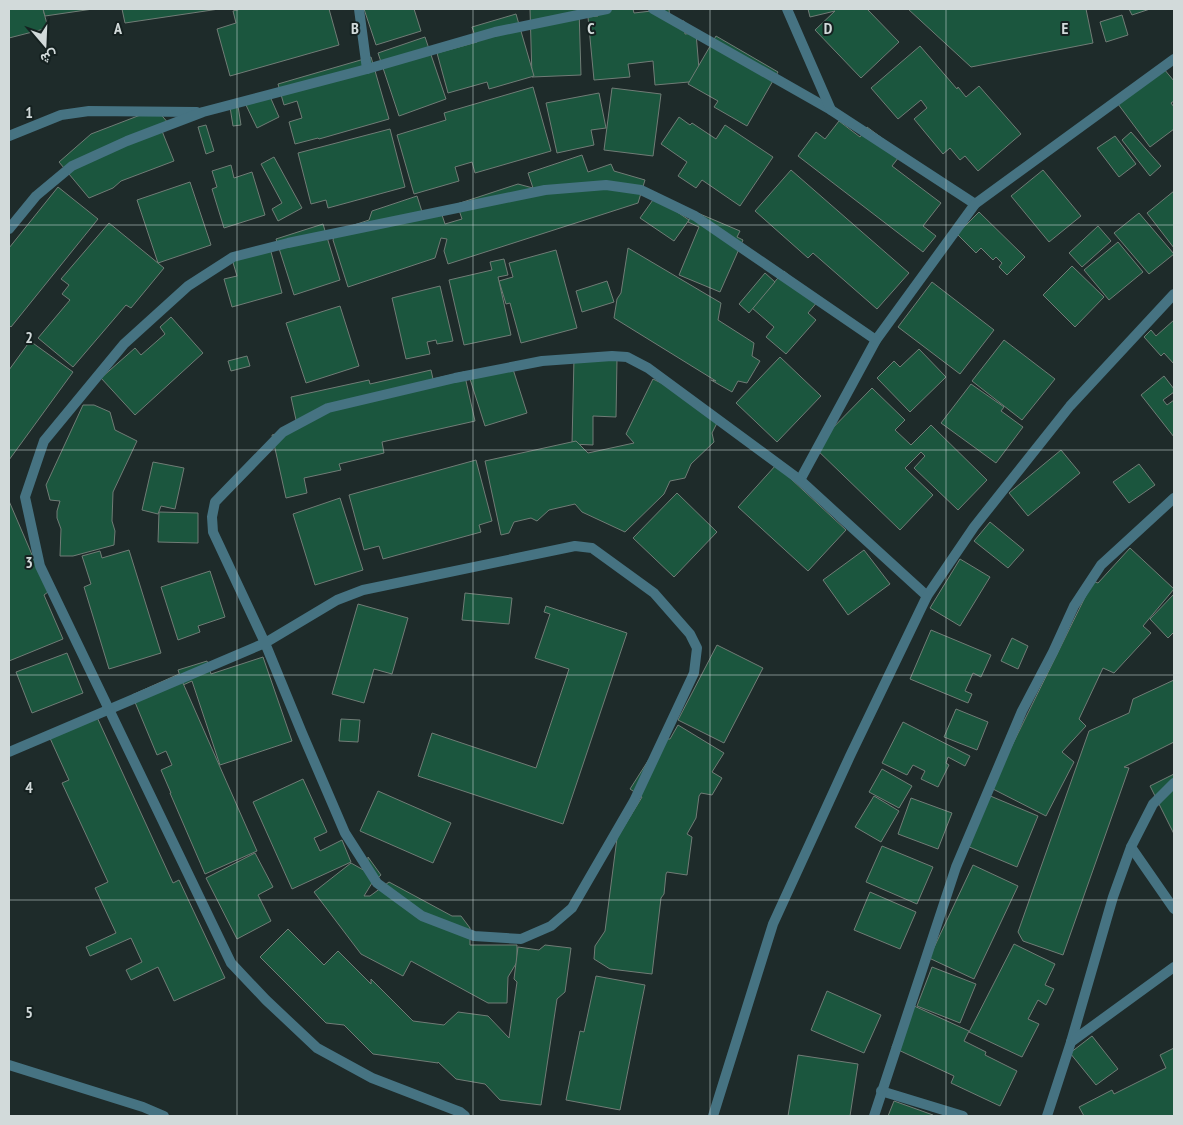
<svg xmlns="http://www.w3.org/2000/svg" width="1183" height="1125" viewBox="0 0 1183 1125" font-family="'PT Sans Narrow',Vazirmatn,sans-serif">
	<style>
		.building { fill: #1b563e; stroke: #707c76 }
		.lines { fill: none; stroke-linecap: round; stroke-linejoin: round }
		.minor { stroke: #467382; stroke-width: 10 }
		.grid { fill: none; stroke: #d2dada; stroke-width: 1; stroke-opacity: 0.55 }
		.grid-label { font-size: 16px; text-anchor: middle; font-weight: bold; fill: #d2dada; stroke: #152120; stroke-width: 4; stroke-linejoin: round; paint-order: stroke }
	</style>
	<rect width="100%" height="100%" fill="#1e2b2a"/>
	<g class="building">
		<polygon points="9,9 43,9 48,28 9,38"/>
		<polygon points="43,9 93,9 45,16"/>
		<polygon points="122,9 219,9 125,23"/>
		<polygon points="241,9 329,9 339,45 230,76 217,29 236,23 233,11"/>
		<polygon points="364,9 414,9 421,31 376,45"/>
		<polygon points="530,9 579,9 581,75 532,77"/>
		<polygon points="597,9 633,9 634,13 669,9 670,22 684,21 685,34 696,33 700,81 655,85 653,61 628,64 630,77 594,80 588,17 598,16"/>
		<polygon points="808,9 867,9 899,42 861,78 815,30 835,11 810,17"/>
		<polygon points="908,9 1086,9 1093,43 971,67"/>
		<polygon points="1129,9 1150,9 1132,15"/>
		<polygon points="516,14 534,76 489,89 487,82 448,93 437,53 477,42 472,27"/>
		<polygon points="1122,15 1128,35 1106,42 1100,22"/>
		<polygon points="716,36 778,72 747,126 714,107 718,101 688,84"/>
		<polygon points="425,37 446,99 399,116 378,53"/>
		<polygon points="920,46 957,89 958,87 966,97 979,86 1021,134 978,171 965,156 960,160 950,148 943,154 914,119 927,108 921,100 898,119 871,88"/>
		<polygon points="371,57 389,119 319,139 318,138 295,144 289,122 302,118 297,101 284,105 278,84"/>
		<polygon points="1164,69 1174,81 1174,101 1171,103 1174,107 1174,129 1150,147 1118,104"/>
		<polygon points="533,87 551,151 475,173 472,162 455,167 459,181 414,194 397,135 446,120 444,113"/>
		<polygon points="612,88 661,94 653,156 604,150"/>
		<polygon points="268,92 279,117 257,128 245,103"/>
		<polygon points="599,93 606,128 591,130 594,145 557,153 546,103"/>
		<polygon points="238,106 241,125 233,126 230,107"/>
		<polygon points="156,109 170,125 162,131 174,161 121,181 113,188 89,198 59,162 91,134"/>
		<polygon points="679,117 690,125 692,123 716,139 725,125 773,157 740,206 702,180 696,188 678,176 687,162 661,144"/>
		<polygon points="839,121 860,137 867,127 902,153 892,166 941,203 923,226 936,236 923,252 798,156 816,132 825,139"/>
		<polygon points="206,125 214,151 206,154 198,127"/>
		<polygon points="390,129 405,187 328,208 326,200 311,204 298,153"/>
		<polygon points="1131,132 1161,166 1150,176 1122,140"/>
		<polygon points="1115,136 1136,164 1119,177 1097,148"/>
		<polygon points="582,155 588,172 611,164 614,171 645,180 638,203 448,264 444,251 447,239 441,238 435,258 348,287 333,240 336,231 369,220 372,211 417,196 424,218 441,212 445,224 462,219 457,204 518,184 533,188 528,173"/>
		<polygon points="274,157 302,208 278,221 272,209 282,203 261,164"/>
		<polygon points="231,165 234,178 252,172 265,215 224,228 212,189 217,187 212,171"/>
		<polygon points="791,170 909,273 877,309 813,253 808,258 755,211"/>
		<polygon points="1043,170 1081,216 1049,242 1011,196"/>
		<polygon points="190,182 211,245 158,263 137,200"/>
		<polygon points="58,187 98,219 11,327 9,325 9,248"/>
		<polygon points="1174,191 1174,248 1147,213"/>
		<polygon points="655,197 689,220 674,241 640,218"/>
		<polygon points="693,211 740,231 737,237 743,240 720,292 679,275 699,227 688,222"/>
		<polygon points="979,212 1025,257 1007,275 999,267 1002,263 996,257 993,260 981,248 976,253 957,234"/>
		<polygon points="1139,213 1174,254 1149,274 1114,233"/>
		<polygon points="109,223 164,268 131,308 126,305 73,367 38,338 70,300 62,294 69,285 61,279"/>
		<polygon points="323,224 340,280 294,295 276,239"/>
		<polygon points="1098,226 1111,241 1082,267 1069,253"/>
		<polygon points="1118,242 1143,272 1109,300 1084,270"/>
		<polygon points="270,248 282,293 232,307 224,279 237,276 232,259"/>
		<polygon points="628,248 721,303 718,320 754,343 752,356 760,361 747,383 738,381 732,392 711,380 716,381 614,318 617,299 621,293"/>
		<polygon points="556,250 577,328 521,343 510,303 506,304 499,281 513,277 509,263"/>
		<polygon points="504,259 508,275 498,277 511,335 464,345 449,280 492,270 490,262"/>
		<polygon points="1072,266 1104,297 1075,327 1043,295"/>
		<polygon points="784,271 818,301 808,313 816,320 786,354 766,337 774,327 752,308"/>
		<polygon points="765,273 775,282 749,313 739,304"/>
		<polygon points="607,281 614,302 582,312 576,291"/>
		<polygon points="932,282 994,330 960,374 898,327"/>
		<polygon points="440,286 453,341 437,344 436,340 427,342 430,354 406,359 392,298"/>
		<polygon points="340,306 359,366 306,383 286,323"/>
		<polygon points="171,317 203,353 135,415 101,378 135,348 141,355 165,334 160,327"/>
		<polygon points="1174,320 1174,364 1164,353 1161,356 1144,337 1151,330 1156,336"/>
		<polygon points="1004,340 1055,379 1022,420 972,381"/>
		<polygon points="30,341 73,372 9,460 9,370"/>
		<polygon points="919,349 946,377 910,412 877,378 894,361 900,367"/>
		<polygon points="247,356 250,366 231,371 228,361"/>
		<polygon points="780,357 821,396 777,442 736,403"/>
		<polygon points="574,358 617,359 616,417 593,416 593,445 572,444"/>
		<polygon points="512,366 527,413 485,426 470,379"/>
		<polygon points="431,370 433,379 464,372 475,421 382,442 384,453 339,464 341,470 304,478 307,493 286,498 272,435 298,429 291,397 369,380 370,384"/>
		<polygon points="1164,376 1174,389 1174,392 1163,400 1167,405 1174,400 1174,437 1141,395"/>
		<polygon points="653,379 692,398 717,423 712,433 714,442 691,464 685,478 670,481 664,494 625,532 582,512 575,504 549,510 537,521 531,518 514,522 509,533 501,535 485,461 576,441 588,453 634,443 626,434"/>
		<polygon points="971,384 1004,407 1001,411 1023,427 996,463 941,423"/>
		<polygon points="872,388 905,420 895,430 911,445 931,425 987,480 958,510 914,468 925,456 921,452 905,468 933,495 900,530 814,447"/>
		<polygon points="83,405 94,405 110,412 115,430 137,441 113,492 112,521 115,531 114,545 73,556 60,556 61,529 57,518 57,511 60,501 50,500 46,485"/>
		<polygon points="1061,450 1080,473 1028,516 1009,493"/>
		<polygon points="476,460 492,521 479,525 481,532 383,559 379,546 364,550 349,495"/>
		<polygon points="153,462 184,468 175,509 161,506 158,514 142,510"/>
		<polygon points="1139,464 1155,485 1129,503 1113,482"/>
		<polygon points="776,465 846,530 808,571 738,507"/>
		<polygon points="677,493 717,532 674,577 633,538"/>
		<polygon points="340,498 363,570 315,585 293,514"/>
		<polygon points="9,501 48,592 44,595 63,639 9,661"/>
		<polygon points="159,512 198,513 198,543 158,542"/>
		<polygon points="990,522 1024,550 1008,568 974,541"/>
		<polygon points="1130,548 1174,589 1143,626 1151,633 1114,673 1103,668 1079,719 1086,726 1062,752 1074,762 1046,816 991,788 1093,581 1098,583"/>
		<polygon points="129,550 161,653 109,669 84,587 91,584 82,556 100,551 102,558"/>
		<polygon points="864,550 890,584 848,615 823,580"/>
		<polygon points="960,559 990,577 960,626 930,608"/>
		<polygon points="210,571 225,617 198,626 200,632 178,640 161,587"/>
		<polygon points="465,593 512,598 509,624 462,620"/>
		<polygon points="1174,594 1174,632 1168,638 1150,619"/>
		<polygon points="358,604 408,618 392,674 374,669 364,703 332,694"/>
		<polygon points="546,606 627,633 563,824 418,776 432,733 536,768 569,669 535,658 550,614 544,612"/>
		<polygon points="931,630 991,655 981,677 973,673 965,691 972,694 968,703 910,679"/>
		<polygon points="1012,638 1028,646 1018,669 1001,661"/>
		<polygon points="717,645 763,668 724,743 678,720"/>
		<polygon points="67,653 83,693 32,713 16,672"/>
		<polygon points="263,657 292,741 220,765 192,681 183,685 178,670 207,661 211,674"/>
		<polygon points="179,674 257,851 205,874 170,793 171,793 161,770 172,765 166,751 157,755 132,695"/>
		<polygon points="1174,680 1174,742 1124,767 1129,768 1063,955 1023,941 1018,932 1089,731 1129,713 1133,699"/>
		<polygon points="956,709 988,722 977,750 944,737"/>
		<polygon points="96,715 173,883 179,880 225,978 174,1001 158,967 131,980 126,970 142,962 131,938 90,956 86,947 116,933 95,888 108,882 62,783 69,780 49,736"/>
		<polygon points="341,719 360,720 358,742 339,741"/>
		<polygon points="903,722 970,756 965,766 948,757 946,763 949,765 938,787 921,779 925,771 913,765 907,775 882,763"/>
		<polygon points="678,725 724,753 712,772 722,778 712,795 701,793 699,796 696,818 687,834 692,837 687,875 667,872 666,874 664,894 661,898 652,974 610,969 594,959 595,946 605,931 617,838 642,797 630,789 662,739 670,739"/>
		<polygon points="882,769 912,786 899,808 869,792"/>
		<polygon points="1174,774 1174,834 1150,786"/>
		<polygon points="303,779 327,832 314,838 320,851 342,840 351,862 292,889 253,802"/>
		<polygon points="378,791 451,823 433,863 360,831"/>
		<polygon points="988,795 1038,816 1017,867 967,846"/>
		<polygon points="874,796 899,811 881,842 855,827"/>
		<polygon points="911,798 952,813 938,849 898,834"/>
		<polygon points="882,846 933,867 917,904 866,882"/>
		<polygon points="255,853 273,887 258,895 271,921 237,939 206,878"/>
		<polygon points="368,857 381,875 372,883 364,896 370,896 389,882 452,916 461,916 470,928 470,945 517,945 517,962 508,977 507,1003 488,1003 411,961 403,976 361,954 314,892 351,863 367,872"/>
		<polygon points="973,865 1018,886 974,979 929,958"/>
		<polygon points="870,892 916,912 900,949 854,930"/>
		<polygon points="288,929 324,965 338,951 371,984 371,979 413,1021 444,1025 458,1012 488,1016 509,1038 517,982 514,979 518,947 539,950 545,945 571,948 565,992 557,999 541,1105 500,1100 485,1084 456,1079 438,1062 438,1063 373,1054 344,1025 326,1023 260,957"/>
		<polygon points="1014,944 1055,964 1045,985 1054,989 1046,1005 1038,1000 1028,1019 1039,1024 1022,1057 969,1032"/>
		<polygon points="932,967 976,984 960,1023 917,1006"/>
		<polygon points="596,976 645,985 620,1110 566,1100 580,1031 584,1032"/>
		<polygon points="827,991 881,1015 864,1053 811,1030"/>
		<polygon points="912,1005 969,1031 964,1041 986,1052 985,1055 1017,1071 1000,1106 951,1083 954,1076 892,1047"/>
		<polygon points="1092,1036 1118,1069 1096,1085 1070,1053"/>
		<polygon points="1174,1048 1174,1116 1084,1116 1079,1107 1112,1090 1114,1094 1166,1068 1160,1055"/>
		<polygon points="798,1055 858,1064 850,1116 788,1116"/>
		<polygon points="894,1101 933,1115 933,1116 888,1116"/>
	</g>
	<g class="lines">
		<g class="minor">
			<polyline points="359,9 367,69"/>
			<polyline points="653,9 831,110 975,204"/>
			<polyline points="787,9 831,110"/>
			<polyline points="9,136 61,115 89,111 197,112"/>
			<polyline points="9,229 36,196 72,166 127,141 203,112 367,69 495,32 607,9"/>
			<polyline points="800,480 876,340 975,204 1174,59"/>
			<polyline points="9,752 265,643 337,600 363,590 575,546 592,548 654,593 690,634 697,648 694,673 634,801 572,908 551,926 521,939 474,936 422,916 377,883 345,833 302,733 265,643 213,532 212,517 215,502 283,432 328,408 455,378 542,361 612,356 627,357 648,368 800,480 927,596"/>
			<polyline points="1174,783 1153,804 1131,847 1174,909"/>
			<polyline points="1071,1042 1113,897 1131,847"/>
			<polyline points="9,1065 143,1107 164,1116"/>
			<polyline points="881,1091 963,1116"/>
			<polyline points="465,1116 460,1112 372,1078 317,1048 266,1000 231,963 40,566 25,497 44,441 124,344 188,286 233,257 288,243 545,190 606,185 641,190 695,216 876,340"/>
			<polyline points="713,1116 773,924 850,756 927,596 974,527 1070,406 1174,294"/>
			<polyline points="874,1116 956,867 1022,711 1053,652 1074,606 1101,565 1174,498"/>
			<polyline points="1047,1116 1071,1042 1174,967"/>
		</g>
	</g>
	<path class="grid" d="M 237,9 L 237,1116M 473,9 L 473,1116M 710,9 L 710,1116M 946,9 L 946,1116M 9,225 L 1174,225M 9,450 L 1174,450M 9,675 L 1174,675M 9,900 L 1174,900"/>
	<g class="grid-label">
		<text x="118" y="34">A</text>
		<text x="355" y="34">B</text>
		<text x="591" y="34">C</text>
		<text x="828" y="34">D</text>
		<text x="1065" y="34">E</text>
		<text x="29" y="118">1</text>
		<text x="29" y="343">2</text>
		<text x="29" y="568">3</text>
		<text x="29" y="793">4</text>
		<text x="29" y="1018">5</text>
	</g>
	<rect width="1183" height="1125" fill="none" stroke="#d2dada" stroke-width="20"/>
	<g transform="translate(45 45) rotate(161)" stroke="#152120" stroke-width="4" paint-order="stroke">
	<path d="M0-4L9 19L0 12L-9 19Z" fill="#d2dada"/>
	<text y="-8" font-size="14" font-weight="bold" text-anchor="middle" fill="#d2dada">ش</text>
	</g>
</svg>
